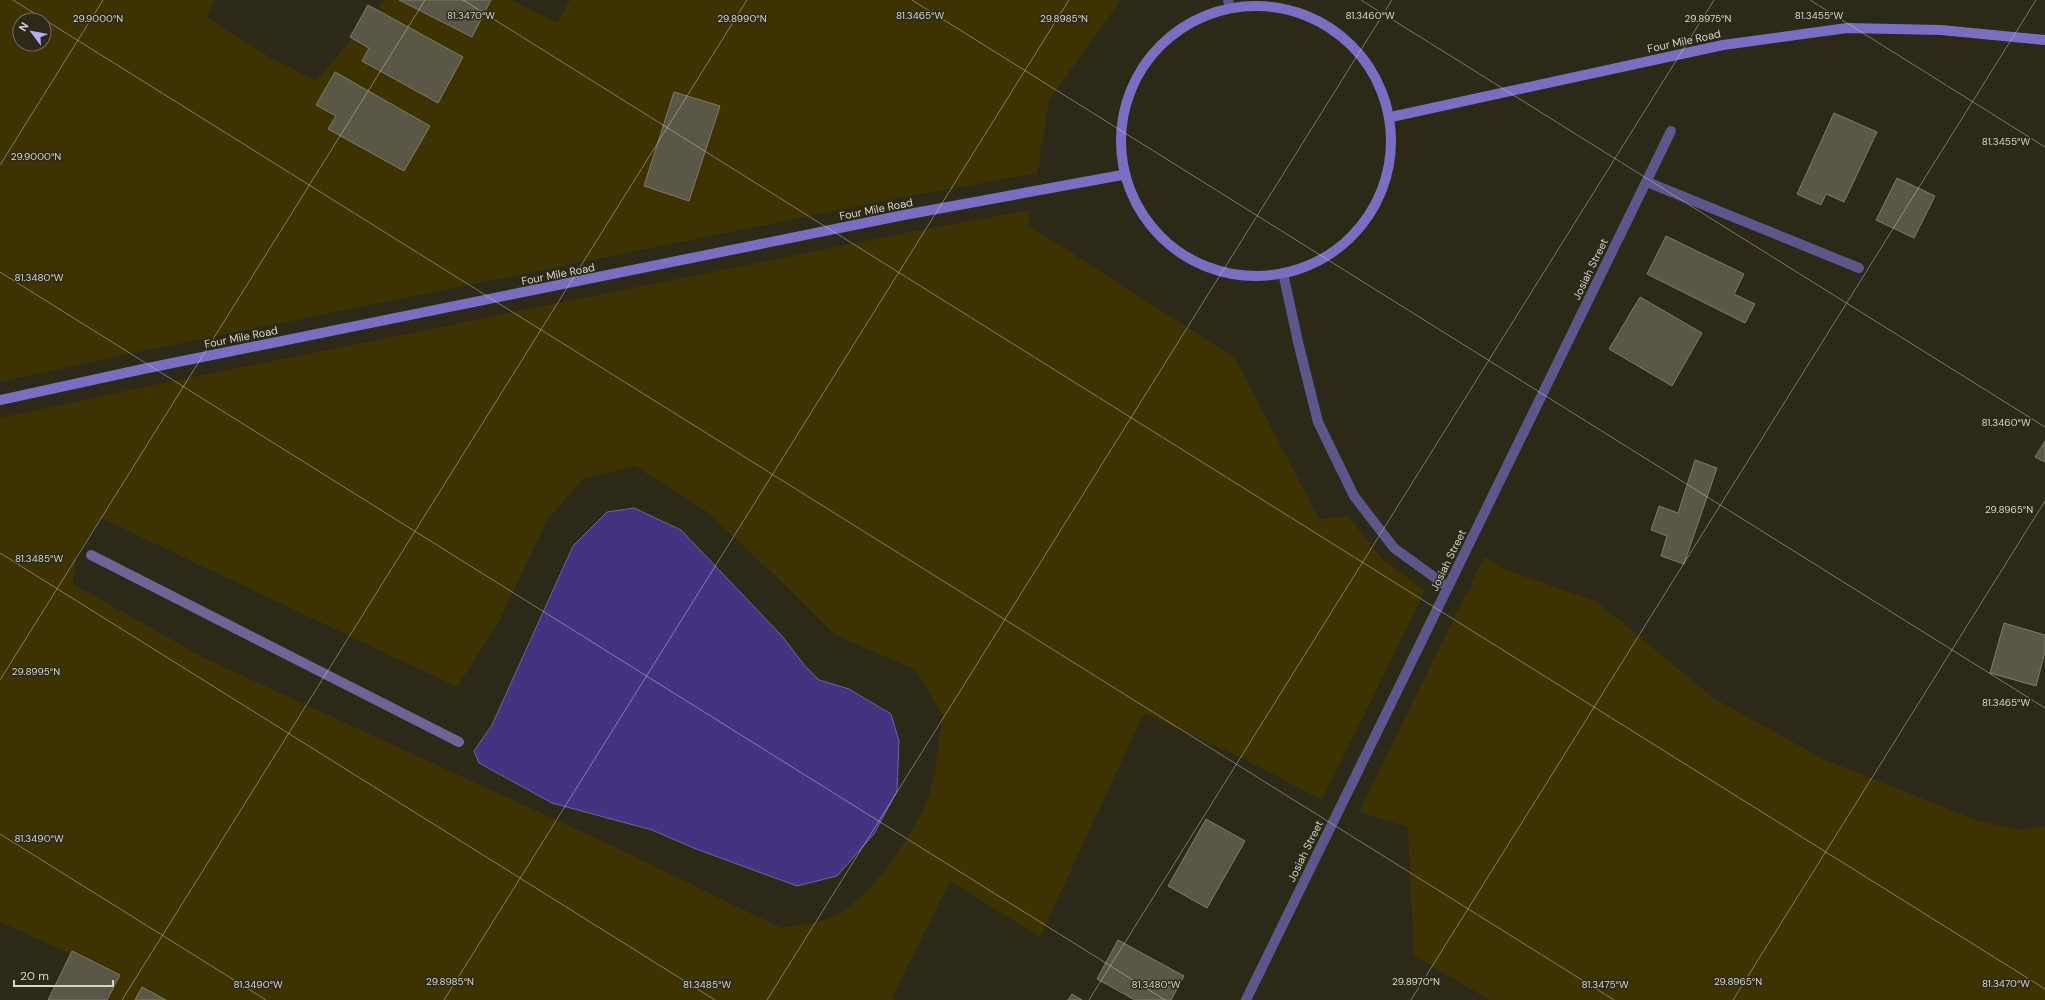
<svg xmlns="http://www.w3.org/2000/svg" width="2045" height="1000" viewBox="0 0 2045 1000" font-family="'DM Sans',sans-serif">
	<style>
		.green { fill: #3d3302; fill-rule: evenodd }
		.water { fill: #433380; stroke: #6f6496 }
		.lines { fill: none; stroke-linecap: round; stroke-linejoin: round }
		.stream { stroke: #6f6496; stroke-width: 10 }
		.building { fill: #5b5746; stroke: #7f7b68 }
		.lane { stroke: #5d568a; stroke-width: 10 }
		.street { stroke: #5d568a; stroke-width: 10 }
		.secondary { stroke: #7a6ec2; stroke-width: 10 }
		.ticks { fill: none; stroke: #d7d5cb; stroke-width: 1; stroke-opacity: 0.45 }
		.labels { text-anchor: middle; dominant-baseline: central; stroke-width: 3; stroke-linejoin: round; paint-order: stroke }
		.street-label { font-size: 11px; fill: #d7d5cb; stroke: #2d2919 }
		.ticks-label { font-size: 10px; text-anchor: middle; fill: #d7d5cb; stroke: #2d2919; stroke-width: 3; stroke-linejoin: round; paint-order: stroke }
	</style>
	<rect width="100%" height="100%" fill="#2d2919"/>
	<g class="green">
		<path d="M 0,0 L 215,0 L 206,17 L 271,58 L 316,81 L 385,0 L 511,0 L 557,23 L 570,0 L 1121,0 L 1049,100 L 1037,173 L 899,198 L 137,352 L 0,382 ZM 20,20 L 44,20 L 44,44 L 20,44 Z"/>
		<path d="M 1030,210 L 1028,225 L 1235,358 L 1319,519 L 1348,516 L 1380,557 L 1425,591 L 1322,800 L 1244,759 L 1144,713 L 1040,937 L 950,881 L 892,997 L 897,1000 L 62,1000 L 82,959 L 0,922 L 0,418 L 149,386 L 910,232 ZM 635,466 L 706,511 L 786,586 L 835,635 L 916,670 L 943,716 C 939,738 937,762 932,785 C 921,827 873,897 834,916 C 818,924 798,925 781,928 L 604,842 L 204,658 L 73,584 L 76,556 L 101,518 L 457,687 L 498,623 L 548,519 L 583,479 Z"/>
		<polygon points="1484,557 1508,571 1596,601 1715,699 1825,760 1976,820 2018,830 2045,826 2045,1000 1490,1000 1414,956 1408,827 1359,812 1464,598 1473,586 1471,584"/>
	</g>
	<polygon class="water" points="634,508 681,530 782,636 805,666 819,680 849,689 891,714 899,741 897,791 874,834 837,876 797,886 696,849 652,830 552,803 479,763 474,751 492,725 573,546 607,512"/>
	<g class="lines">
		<polyline class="stream" points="91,555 459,742"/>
	</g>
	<g class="building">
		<polygon points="399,0 491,0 472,37"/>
		<polygon points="368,5 463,57 438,103 362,61 369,48 350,37"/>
		<polygon points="335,72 430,126 404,171 328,129 336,116 316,105"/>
		<polygon points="674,92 720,106 689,201 644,186"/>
		<polygon points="1834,113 1877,132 1844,202 1826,194 1821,205 1797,194"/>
		<polygon points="1897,178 1935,196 1914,238 1876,220"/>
		<polygon points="1666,236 1744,274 1734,294 1755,304 1745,323 1647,274"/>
		<polygon points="1640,297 1702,333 1672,386 1609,349"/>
		<polygon points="2045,441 2045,462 2035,457"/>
		<polygon points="1695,460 1717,468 1684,564 1661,556 1667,536 1651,530 1659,506 1678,513"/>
		<polygon points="2004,623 2045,635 2045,652 2036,686 1990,673"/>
		<polygon points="1206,819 1245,841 1207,908 1168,886"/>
		<polygon points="1118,940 1184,976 1171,1000 1135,1000 1097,979"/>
		<polygon points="72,951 120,975 107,1000 48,1000"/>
		<polygon points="142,987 166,1000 135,1000"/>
		<polygon points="1072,994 1082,1000 1068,1000"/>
	</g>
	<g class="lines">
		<polyline class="lane" points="1647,182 1859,268"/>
		<g class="street">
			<polyline points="1228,0 1230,8"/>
			<polyline points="1283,273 1298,342 1318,422 1354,496 1394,548 1448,587"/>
			<polyline points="1246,1000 1671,131"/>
		</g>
		<g class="secondary">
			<circle cx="1256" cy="141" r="135"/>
			<polyline points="1391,117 1723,45 1847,28 1941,30 2045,40"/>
			<polyline points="0,400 143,369 904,215 1122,175"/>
		</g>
	</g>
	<path class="ticks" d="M 13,0 L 1614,1000M 463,0 L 2045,989M 912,0 L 2045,708M 1361,0 L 2045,427M 1810,0 L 2045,147M 0,165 L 103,0M 0,272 L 1165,1000M 0,553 L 715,1000M 0,680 L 425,0M 0,834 L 266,1000M 122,1000 L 747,0M 444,1000 L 1069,0M 767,1000 L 1392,0M 1089,1000 L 1714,0M 1411,1000 L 2036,0M 1733,1000 L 2045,501"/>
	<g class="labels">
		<g class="street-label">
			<text transform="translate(1684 41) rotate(-12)">Four Mile Road</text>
			<text transform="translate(876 209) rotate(-11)">Four Mile Road</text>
			<text transform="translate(1590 269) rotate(-64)">Josiah Street</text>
			<text transform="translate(558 274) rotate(-11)">Four Mile Road</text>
			<text transform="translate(241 337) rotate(-11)">Four Mile Road</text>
			<text transform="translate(1448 560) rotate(-64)">Josiah Street</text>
			<text transform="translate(1305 851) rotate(-64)">Josiah Street</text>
		</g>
	</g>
	<g class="ticks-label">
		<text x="920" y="19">81.3465°W</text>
		<text x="1819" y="19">81.3455°W</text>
		<text x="1370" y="19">81.3460°W</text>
		<text x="471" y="19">81.3470°W</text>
		<text x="98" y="22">29.9000°N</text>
		<text x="742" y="22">29.8990°N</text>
		<text x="1064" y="22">29.8985°N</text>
		<text x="1708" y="22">29.8975°N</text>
		<text x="2006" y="145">81.3455°W</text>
		<text x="36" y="160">29.9000°N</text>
		<text x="39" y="281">81.3480°W</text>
		<text x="2006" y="426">81.3460°W</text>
		<text x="2009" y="513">29.8965°N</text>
		<text x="39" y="562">81.3485°W</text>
		<text x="36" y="675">29.8995°N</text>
		<text x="2006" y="706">81.3465°W</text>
		<text x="39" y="842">81.3490°W</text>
		<text x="450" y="985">29.8985°N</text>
		<text x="1416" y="985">29.8970°N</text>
		<text x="1738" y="985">29.8965°N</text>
		<text x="2006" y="987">81.3470°W</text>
		<text x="258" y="988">81.3490°W</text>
		<text x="707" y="988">81.3485°W</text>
		<text x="1156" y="988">81.3480°W</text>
		<text x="1605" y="988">81.3475°W</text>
	</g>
	<g transform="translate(32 32) rotate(302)"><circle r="19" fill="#2d2919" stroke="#716e60"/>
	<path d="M0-3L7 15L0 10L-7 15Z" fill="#b4acf9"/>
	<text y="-6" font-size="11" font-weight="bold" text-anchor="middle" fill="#d7d5cb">N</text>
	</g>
	<path d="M14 980v6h99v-6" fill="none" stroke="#d7d5cb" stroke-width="2"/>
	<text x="20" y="980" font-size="12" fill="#d7d5cb" stroke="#2d2919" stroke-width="3" paint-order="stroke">20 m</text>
</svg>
